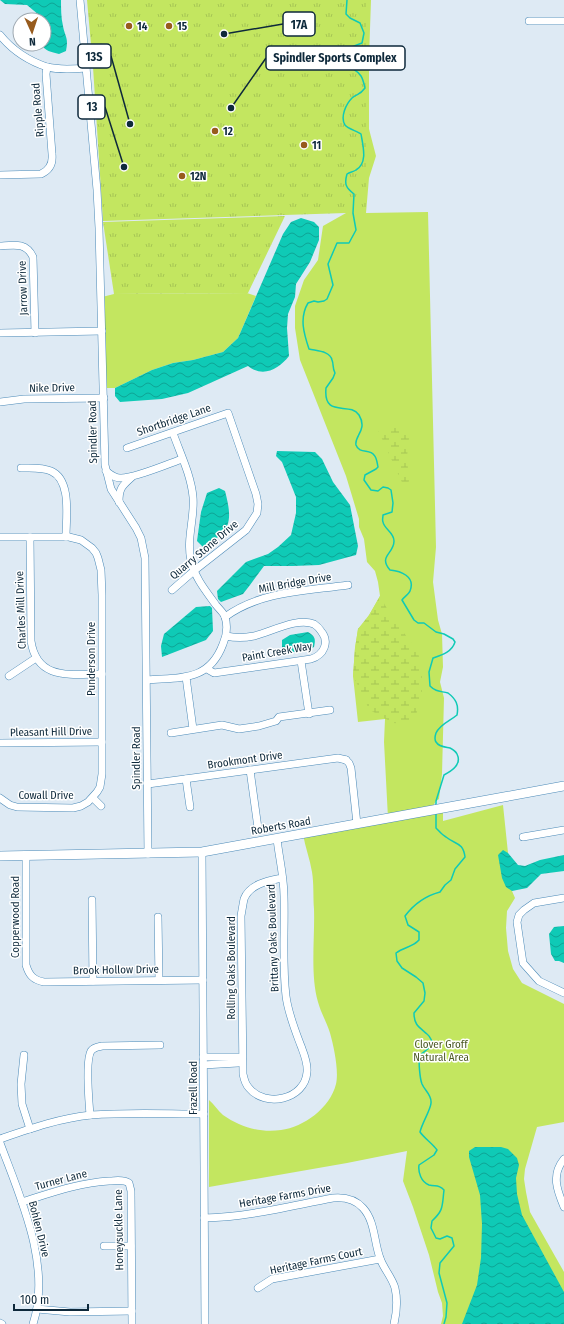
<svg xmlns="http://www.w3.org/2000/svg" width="564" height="1324" viewBox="0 0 564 1324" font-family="'Fira Sans Condensed',sans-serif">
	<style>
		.grass { fill: #c3e660 }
		.wetland { fill: url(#wetland-marsh) }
		.park { fill: url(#park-tufts) }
		.water { fill: url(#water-waves) }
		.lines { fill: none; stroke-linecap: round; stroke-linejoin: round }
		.stream { stroke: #0fcab6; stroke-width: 1.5 }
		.minor-casing { stroke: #4b8ab8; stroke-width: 8 }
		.major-casing { stroke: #4b8ab8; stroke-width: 10 }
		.minor { stroke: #fff; stroke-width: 7 }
		.major { stroke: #fff; stroke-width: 9 }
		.poi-dot { fill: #975b1d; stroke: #fff; stroke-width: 1.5 }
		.labels { text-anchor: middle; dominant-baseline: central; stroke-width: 3; stroke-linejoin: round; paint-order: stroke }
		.poi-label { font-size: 11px; font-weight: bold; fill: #0e293b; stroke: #fff; text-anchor: start }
		.street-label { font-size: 11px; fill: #0e293b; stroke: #fff }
		.park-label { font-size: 11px; fill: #4c5a25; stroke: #fff }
		.leader { fill: none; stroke: #0e293b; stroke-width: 1.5 }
		.callout-dot { fill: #0e293b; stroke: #fff; stroke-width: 1.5 }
		.callout { fill: #fff; stroke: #0e293b; stroke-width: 1.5 }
		.callout-label { font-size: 12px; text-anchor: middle; font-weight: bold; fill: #0e293b }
	</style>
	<defs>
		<pattern id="wetland-marsh" width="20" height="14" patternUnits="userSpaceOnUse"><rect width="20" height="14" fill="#c3e660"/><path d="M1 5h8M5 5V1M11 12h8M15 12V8" fill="none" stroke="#a6c554"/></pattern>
		<pattern id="park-tufts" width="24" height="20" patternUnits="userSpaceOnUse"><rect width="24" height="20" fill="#c3e660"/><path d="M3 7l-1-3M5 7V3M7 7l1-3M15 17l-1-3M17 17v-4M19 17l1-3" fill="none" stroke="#a6c554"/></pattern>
		<pattern id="water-waves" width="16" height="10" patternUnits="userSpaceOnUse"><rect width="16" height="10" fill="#0fcab6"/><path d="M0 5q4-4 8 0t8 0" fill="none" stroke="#0da495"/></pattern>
	</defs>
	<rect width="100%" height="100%" fill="#deeaf4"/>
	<g class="grass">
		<path d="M 354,0 L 371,0 L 369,58 L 369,129 L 376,156 L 369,178 L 366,213 L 428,212 L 436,547 L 433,582 L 438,620 L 442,634 L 443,667 L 440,682 L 444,698 L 442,774 L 439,799 L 436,801 L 430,811 L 443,809 L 443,821 L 503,805 L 512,891 L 515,898 L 507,911 L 506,928 L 508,951 L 513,969 L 522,983 L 564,1004 L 564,1122 L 537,1127 L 525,1169 L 524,1179 L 526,1192 L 530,1212 L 564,1272 L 564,1324 L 441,1324 L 443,1316 L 442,1303 L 438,1292 L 429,1255 L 413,1207 L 403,1181 L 407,1151 L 347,1163 L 209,1187 L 209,1100 C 214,1104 218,1111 223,1115 C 240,1127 260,1133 281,1130 C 304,1127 330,1108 336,1084 C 339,1071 334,1047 330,1033 C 327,1023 321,1013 318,1002 C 310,975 315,937 314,909 C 313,897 314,884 312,872 C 310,859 305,847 303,834 L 388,818 L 384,742 L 385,719 L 358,722 L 353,676 L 355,648 L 358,629 L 367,619 L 380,596 L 378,582 L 375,571 L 367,562 L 364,539 L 359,527 L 359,519 L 346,476 L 300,360 L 295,328 L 295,306 L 304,280 L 318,260 L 323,226 L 346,213 L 351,194 Z"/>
		<polygon points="247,293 256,296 238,338 223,352 193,360 173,363 152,370 115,388 103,388 102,297 114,294"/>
	</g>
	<g class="wetland">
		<polygon points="395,425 406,430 409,438 407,457 409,481 405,489 378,430 385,427"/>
		<polygon points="380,596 390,614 418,652 422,672 422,695 416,715 406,724 393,723 368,709 366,701 353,676 355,648 358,629 369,615"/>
	</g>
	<g class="park">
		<polygon points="87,0 366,0 366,214 346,213 103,221 93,67"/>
		<polygon points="285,216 248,293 114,294 103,222"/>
	</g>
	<g class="water">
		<path d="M 0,0 L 61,0 C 61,8 61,18 63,26 C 65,37 69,38 66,51 L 59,54 C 51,52 45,51 41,44 L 44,44 L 44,20 L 41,20 L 39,15 L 27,5 L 5,4 Z"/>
		<path d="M 301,218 L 314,222 L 319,227 L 319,240 L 310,262 L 296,284 L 295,297 L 288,314 L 287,328 L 289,356 C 279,369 263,378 248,366 L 188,393 L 162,399 L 120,402 L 115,396 L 115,388 L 152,370 L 173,363 L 193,360 L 223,352 L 238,338 L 283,234 L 291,222 Z"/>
		<polygon points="277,451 315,452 322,459 333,482 350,505 358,546 356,555 319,565 293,566 264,566 250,585 243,594 221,602 218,599 217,591 246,562 268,554 278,547 291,535 296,513 296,497 282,462 276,456"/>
		<path d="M 219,488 L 225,491 C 233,522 231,531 203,547 L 197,541 L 201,512 L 207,493 Z"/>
		<polygon points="210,606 212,608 213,631 206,640 162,657 161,646 164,634 196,607"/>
		<path d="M 308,632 C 315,636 316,639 314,647 C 305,653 297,652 286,652 L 282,647 L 282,640 L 290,635 Z"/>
		<polygon points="503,850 508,853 518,865 525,866 540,860 564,855 564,871 541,874 527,888 512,891 506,887 502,878 498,855"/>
		<polygon points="564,926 564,963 559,961 555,961 551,954 549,934 554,927"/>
		<polygon points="475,1147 501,1147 508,1149 517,1158 519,1165 516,1178 517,1194 522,1215 564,1292 564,1324 462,1324 477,1285 481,1258 482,1224 480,1195 469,1157 469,1151"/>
	</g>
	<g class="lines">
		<g class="stream">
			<path d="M 347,0 L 346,14 L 350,18 L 360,23 L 364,33 L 362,43 L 349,48 L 345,53 C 344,69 354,66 361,76 C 363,79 364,84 365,88 C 359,96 358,93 352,98 C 346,104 340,117 345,125 C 348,129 357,131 361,134 C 363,146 368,163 356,170 C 353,172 350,172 347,174 C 344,184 346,188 354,194 L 353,213 L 356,230 L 349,243 L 337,243 L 328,264 L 333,285 L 327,299 L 324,301 L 318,302 L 314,301 L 308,303 C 299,318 304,334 309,349 C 317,351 330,351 332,360 C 334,365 332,367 335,373 L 333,378 L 326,388 C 323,419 350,401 359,415 C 368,430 354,436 356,445 C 359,454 370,449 374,455 C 377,458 377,463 378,467 L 376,469 L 365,475 L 364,480 L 371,490 L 378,491 L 383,487 L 388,488 L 391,490 L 393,503 L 392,512 L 383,515 C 383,518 382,520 383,522 C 384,529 394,532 394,541 C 394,554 378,556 390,570 C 400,571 416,576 410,591 C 409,594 404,597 402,600 L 414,620 L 418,623 L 424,623 L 436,632 L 444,634 L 453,639 L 455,642 C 452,652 442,655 433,658 L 429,672 L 430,686 C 436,692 440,691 448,693 C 456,699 459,705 457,715 C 450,721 440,724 436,733 C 435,736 434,739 436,742 C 439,747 445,747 450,748 C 452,749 456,752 457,754 C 462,764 452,771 444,775 L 436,801 L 436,806"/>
			<path d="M 436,812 L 436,828 C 439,831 442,835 446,837 C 456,845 463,842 465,857 L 455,869 L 451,880 L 445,885 L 440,892 C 425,896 414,904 405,916 L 408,925 L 419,932 L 419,940 C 413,947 404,947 396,953 L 397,961 L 402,968 L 416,977 L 423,983 L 425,993 L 424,1001 L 414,1013 C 414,1025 419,1027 427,1034 C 430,1036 431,1040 433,1043 C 430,1049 423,1051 420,1056 C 418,1060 420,1079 422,1084 C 425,1091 432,1095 431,1103 C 431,1109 422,1123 420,1132 C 425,1139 432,1143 437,1150 L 434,1155 L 419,1165 C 418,1172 421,1182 429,1185 C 436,1187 438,1184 444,1190 C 442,1206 444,1210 432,1221 L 431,1228 L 436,1238 L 440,1239 L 447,1236 L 452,1238 L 454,1246 L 440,1263 L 439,1273 L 447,1303 L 446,1317 L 444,1324"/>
		</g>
		<defs>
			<g id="minor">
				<polyline points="80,0 97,190 99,228 105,465 111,489 136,528 141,538 145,558 148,854"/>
				<polyline points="529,21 564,21"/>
				<path d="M 0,35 C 12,50 29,61 47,67 C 59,70 74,69 86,68"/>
				<path d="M 0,175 L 41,174 C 50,170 53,163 52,154 L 46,74 L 47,67"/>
				<path d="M 0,246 C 14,245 26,242 33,257 L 35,333"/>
				<polyline points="0,333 102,331"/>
				<polyline points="0,402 24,399 104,398"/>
				<polyline points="127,448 228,413 256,494 258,504 257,513 246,530 195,570 172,590"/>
				<path d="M 21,468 C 31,468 42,467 51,471 C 72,480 66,518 66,537"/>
				<path d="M 106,471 C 110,474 114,478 120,478 C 133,479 168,464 182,459"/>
				<path d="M 119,502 C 119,488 122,486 132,477"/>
				<polyline points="0,537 69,537 81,540 92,548 96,553 98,558 101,570 102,595 102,774 100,787 97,792 88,802 81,806 73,808 17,807 10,805 0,798"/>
				<path d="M 30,537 L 31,641 C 37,681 71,674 102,674"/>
				<path d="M 225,617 C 260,591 307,591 348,585"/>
				<polyline points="301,661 309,714"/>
				<path d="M 207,669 L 214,673 L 311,659 C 324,655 330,642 321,631 C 319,628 317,626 314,624 C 297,617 271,632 254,636 C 244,638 235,638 226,636"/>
				<polyline points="9,676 36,658"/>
				<polyline points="186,677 193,729"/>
				<path d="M 147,680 C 180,677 209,682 223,644 C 226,637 228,626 225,617 C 224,613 219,609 216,605 C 206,591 195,578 191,561 C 186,539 195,517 193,497 C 191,475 180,453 173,433"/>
				<polyline points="171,733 222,725 239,729 259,726 276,721 279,717 330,710"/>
				<polyline points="0,743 102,742"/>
				<polyline points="346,760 349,763 351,768 357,824"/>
				<polyline points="250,770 258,828"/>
				<polyline points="186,779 190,807"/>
				<polyline points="148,784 338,758 346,760"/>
				<polyline points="93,798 101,806"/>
				<polyline points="523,837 564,830"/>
				<path d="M 277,839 C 279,857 284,877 284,896 C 285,929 282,963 286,996 C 288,1013 295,1030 301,1046 C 304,1054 308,1063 307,1072 C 305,1100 265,1108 249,1088 C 245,1084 244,1079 243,1074 L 241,916 C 242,910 243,904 244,899 C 250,884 267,881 282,878"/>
				<polyline points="202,852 205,1324"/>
				<path d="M 26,856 L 26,965 C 29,975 33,980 44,982 L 203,980"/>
				<polyline points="564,898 534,903 524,910 519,915 517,922 523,963 539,981 564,993"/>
				<polyline points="92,900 93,981"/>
				<polyline points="158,917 159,980"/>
				<polyline points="24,1055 21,1084 22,1104 30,1129"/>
				<polyline points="203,1057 238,1057 242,1059"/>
				<polyline points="203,1065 238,1063 242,1059"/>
				<path d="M 90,1115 C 89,1102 85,1061 91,1051 C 94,1047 98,1047 102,1046 L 160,1045"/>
				<path d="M 0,1139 C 29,1129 60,1118 91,1115 C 128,1112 167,1114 204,1114"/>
				<path d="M 0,1143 C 20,1197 52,1265 33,1324"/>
				<path d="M 564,1159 C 551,1175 557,1190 564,1207"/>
				<path d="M 22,1202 C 51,1193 78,1183 109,1181 C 116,1181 123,1179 129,1183 L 131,1191 L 132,1324"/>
				<path d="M 204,1218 C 248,1217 290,1206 333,1198 C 344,1197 355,1199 363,1208 C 375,1221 374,1242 380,1258 C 383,1268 392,1277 395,1288 C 398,1301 397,1311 394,1324"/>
				<polyline points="104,1246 131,1246"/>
				<polyline points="258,1288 272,1279 380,1259"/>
				<polyline points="37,1309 70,1312 132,1311"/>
				<polyline points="0,1323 2,1324"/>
			</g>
			<polyline id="major" points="0,856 202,852 564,786"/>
		</defs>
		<use href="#minor" class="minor-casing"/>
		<use href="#major" class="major-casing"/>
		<use href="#minor" class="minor"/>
		<use href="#major" class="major"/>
	</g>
	<g class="poi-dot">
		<circle cx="129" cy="26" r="4"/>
		<circle cx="169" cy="26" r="4"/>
		<circle cx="215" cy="131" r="4"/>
		<circle cx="304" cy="145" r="4"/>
		<circle cx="182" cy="176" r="4"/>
	</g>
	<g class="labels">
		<g class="poi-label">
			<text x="137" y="26">14</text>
			<text x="177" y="26">15</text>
			<text x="223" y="131">12</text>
			<text x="312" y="145">11</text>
			<text x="190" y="176">12N</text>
		</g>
		<g class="street-label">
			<text transform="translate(38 110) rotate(-95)">Ripple Road</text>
			<text transform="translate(23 288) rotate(-92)">Jarrow Drive</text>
			<text transform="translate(52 388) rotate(-1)">Nike Drive</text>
			<text transform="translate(174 420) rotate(-19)">Shortbridge Lane</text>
			<text transform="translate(93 432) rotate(-91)">Spindler Road</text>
			<text transform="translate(204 550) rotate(-40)">Quarry Stone Drive</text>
			<text transform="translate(295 583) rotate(-10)">Mill Bridge Drive</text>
			<text transform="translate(21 610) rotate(-92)">Charles Mill Drive</text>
			<text transform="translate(277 652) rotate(-10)">Paint Creek Way</text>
			<text transform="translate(91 659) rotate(-90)">Punderson Drive</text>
			<text transform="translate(51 732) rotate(-1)">Pleasant Hill Drive</text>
			<text transform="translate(136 758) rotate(-90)">Spindler Road</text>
			<text transform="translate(245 760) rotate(-8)">Brookmont Drive</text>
			<text x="46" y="795">Cowall Drive</text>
			<text transform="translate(281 826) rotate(-10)">Roberts Road</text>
			<text transform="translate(15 917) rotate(-90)">Copperwood Road</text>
			<text transform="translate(273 938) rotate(-92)">Brittany Oaks Boulevard</text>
			<text transform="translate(231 968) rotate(-90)">Rolling Oaks Boulevard</text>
			<text transform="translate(116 970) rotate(-1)">Brook Hollow Drive</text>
			<text transform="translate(193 1088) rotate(-90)">Frazell Road</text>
			<text transform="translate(61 1180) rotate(-15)">Turner Lane</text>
			<text transform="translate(285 1196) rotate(-10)">Heritage Farms Drive</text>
			<text transform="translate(39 1229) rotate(76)">Bohlen Drive</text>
			<text transform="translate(119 1230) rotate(-91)">Honeysuckle Lane</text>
			<text transform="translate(316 1261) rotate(-12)">Heritage Farms Court</text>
		</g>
		<g class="park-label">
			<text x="441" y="1044">Clover Groff<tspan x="441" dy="13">Natural Area</tspan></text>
		</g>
	</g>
	<path class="leader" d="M224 34L283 24M130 124L111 56M231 108L266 58M124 167L105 107"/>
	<g class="callout-dot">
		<circle cx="224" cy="34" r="4"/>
		<circle cx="130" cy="124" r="4"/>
		<circle cx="231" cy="108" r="4"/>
		<circle cx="124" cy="167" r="4"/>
	</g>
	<g class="callout">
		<rect x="283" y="12" width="32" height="24" rx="4"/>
		<rect x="78" y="44" width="33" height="24" rx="4"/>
		<rect x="266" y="46" width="139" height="24" rx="4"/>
		<rect x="78" y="95" width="27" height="24" rx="4"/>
	</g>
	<g class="callout-label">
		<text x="299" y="29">17A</text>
		<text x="94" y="61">13S</text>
		<text x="335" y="62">Spindler Sports Complex</text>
		<text x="92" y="111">13</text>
	</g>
	<g transform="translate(32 32) rotate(177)"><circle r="19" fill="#ffffff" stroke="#9fa9b1"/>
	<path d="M0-3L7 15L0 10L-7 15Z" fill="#975b1d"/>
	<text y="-6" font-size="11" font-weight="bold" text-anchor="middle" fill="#0e293b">N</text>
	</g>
	<path d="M14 1304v6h74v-6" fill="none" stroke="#0e293b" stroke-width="2"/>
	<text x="20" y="1304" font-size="12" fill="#0e293b" stroke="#ffffff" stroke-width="3" paint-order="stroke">100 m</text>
</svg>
